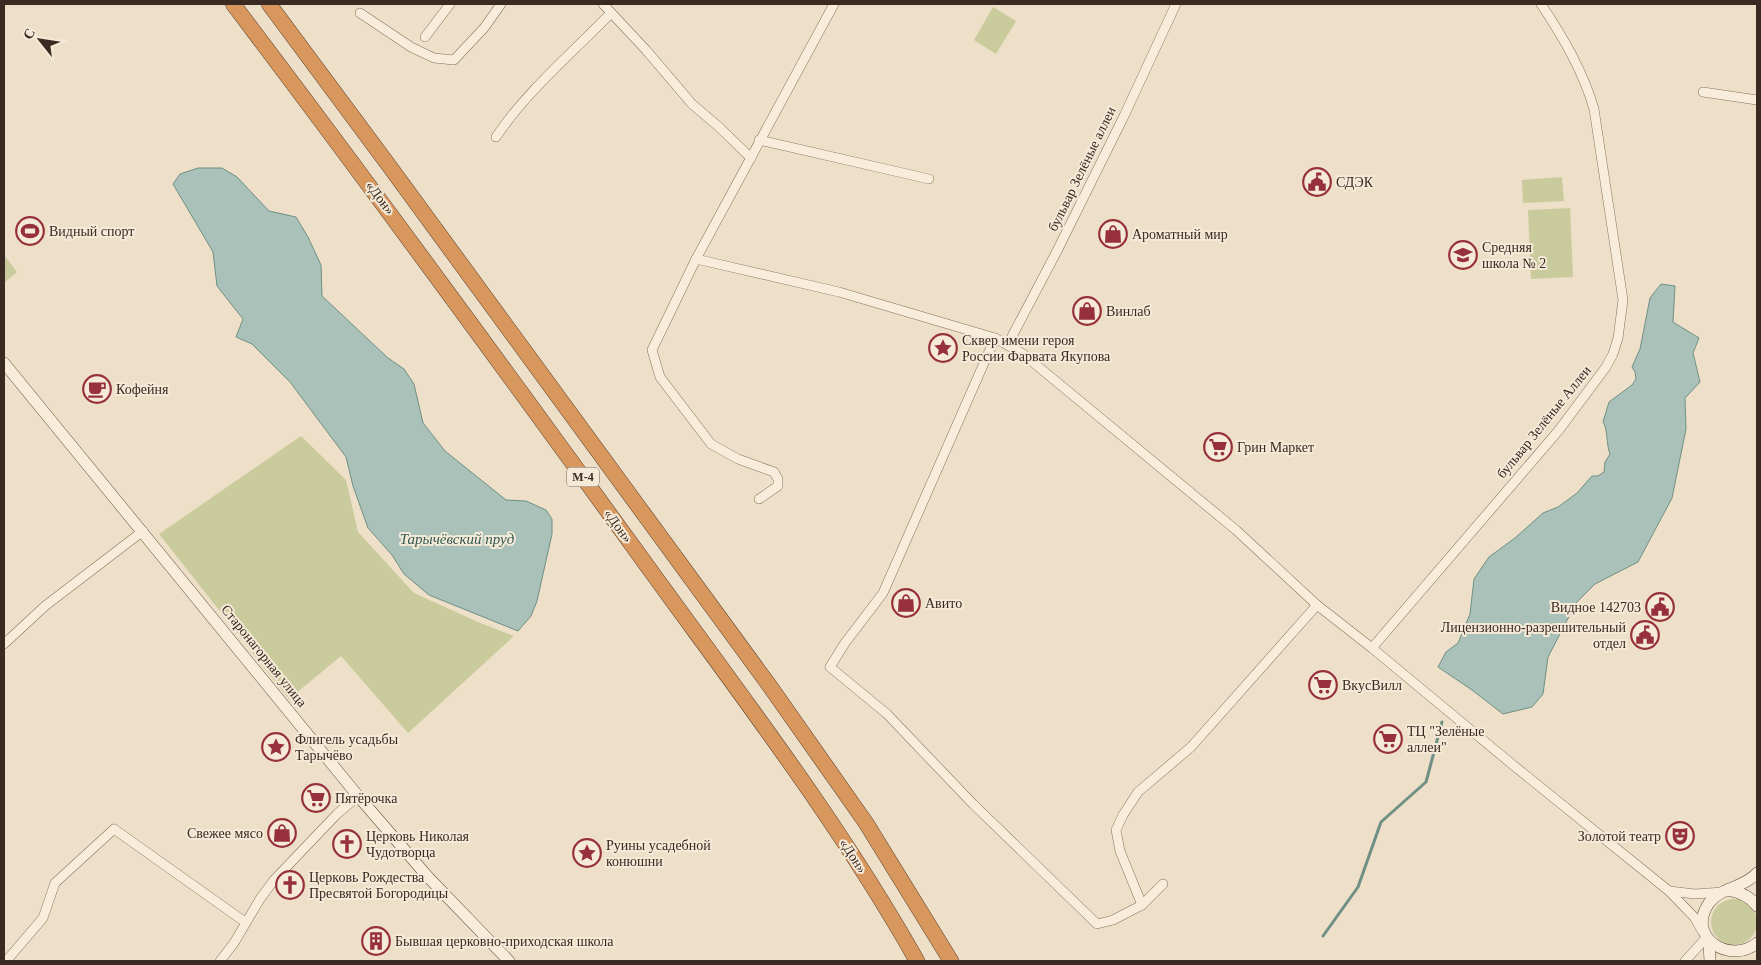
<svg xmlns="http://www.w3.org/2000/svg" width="1761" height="965" viewBox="0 0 1761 965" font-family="Georgia,serif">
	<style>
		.green { fill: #cacb9c }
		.water { fill: #a9c1b8; stroke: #709085 }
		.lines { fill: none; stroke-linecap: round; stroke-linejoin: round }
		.stream { stroke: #709085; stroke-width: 3 }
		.street-casing { stroke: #89715e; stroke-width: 10 }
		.secondary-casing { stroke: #6b5241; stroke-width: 12 }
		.highway-casing { stroke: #573f31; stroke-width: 16 }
		.street { stroke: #f8eddb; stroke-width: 9 }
		.secondary { stroke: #f8eddb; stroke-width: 11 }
		.highway { stroke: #d8975d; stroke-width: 15 }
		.labels { text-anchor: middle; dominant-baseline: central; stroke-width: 4; stroke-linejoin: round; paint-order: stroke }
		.shield { fill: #f5ead8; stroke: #726458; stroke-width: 1 }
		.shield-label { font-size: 12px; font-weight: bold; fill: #3a2a21 }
		.street-label { font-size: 14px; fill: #3a2a21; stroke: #f5ead8 }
		.poi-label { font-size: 14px; fill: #3a2a21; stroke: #f5ead8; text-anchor: start }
		.water-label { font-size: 15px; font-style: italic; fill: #315952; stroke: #f5ead8 }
	</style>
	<rect width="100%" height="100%" fill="#eddfc8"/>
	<g class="green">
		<polygon points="993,7 1016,21 996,54 974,40"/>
		<polygon points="1562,177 1564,201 1523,203 1522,180"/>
		<polygon points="1570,208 1573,277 1531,279 1528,210"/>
		<polygon points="4,255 17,272 4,283"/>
		<polygon points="301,436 346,480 358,532 414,593 478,622 514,636 408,733 341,656 289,699 159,534"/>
		<circle cx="1734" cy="922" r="23"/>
	</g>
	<g class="water">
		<polygon points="198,168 222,168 237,177 269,211 296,217 308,237 321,265 322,296 388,358 404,369 414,384 423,423 445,451 506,500 526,501 546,510 552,519 552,534 537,601 531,616 518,631 429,595 404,574 392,555 368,528 353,486 346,457 290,382 252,344 236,337 243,319 217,286 213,252 173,184 180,174"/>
		<path d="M 1661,284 L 1675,286 L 1673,322 L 1699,338 L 1693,353 L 1700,382 L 1685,398 L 1686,429 L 1672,498 L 1638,562 L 1595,584 L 1576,603 L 1548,657 L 1543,694 L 1532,707 L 1503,714 L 1472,690 L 1438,667 L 1446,652 L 1458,643 L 1470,614 L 1474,579 L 1489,557 L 1515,538 L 1543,513 L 1558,507 L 1577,493 L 1592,476 L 1598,476 L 1604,472 L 1605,462 L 1610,454 C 1606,444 1608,429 1603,422 L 1609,402 L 1632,385 L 1636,379 L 1635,372 L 1632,367 L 1640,349 L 1650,298 Z"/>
	</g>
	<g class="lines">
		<polyline class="stream" points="1323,936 1358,887 1381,822 1426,782 1442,722"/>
		<defs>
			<g id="street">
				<polyline points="603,4 646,50 692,104 719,127 751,158"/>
				<polyline points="360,13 411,47 434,58 454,60 484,28 501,4"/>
				<polyline points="425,37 450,4"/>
				<polyline points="1703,92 1757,100"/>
				<path d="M 496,137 C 526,92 573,52 611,13"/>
				<polyline points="759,140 929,179"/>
				<polyline points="696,259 839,292 995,338 1023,354 1236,530 1317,605 1372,648 1513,765 1669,891 1695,918 1702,931"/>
				<polyline points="995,338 883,593 845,643 830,667 887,714 973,804 1097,924 1113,920 1142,905 1163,884"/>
				<polyline points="1008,344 1057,251 1124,116 1176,4"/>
				<polyline points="759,499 778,486 778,479 774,472 738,459 711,444 660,377 652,350 696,259 834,4"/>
				<polyline points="4,644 45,606 143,531"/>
				<path d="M 1372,648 L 1559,430 L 1606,367 L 1613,354 L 1618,338 L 1623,300 L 1594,109 C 1583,71 1563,37 1541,4"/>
				<polyline points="1669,891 1695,894 1723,892"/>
				<polyline points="1142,905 1120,851 1116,830 1123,815 1138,792 1191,747 1317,605"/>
				<polyline points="7,960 43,918 55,883 114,829 245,922"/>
				<polyline points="220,961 234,943 260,899 274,880 337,814 358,796"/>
				<polyline points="1685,961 1705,939"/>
			</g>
			<g id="secondary">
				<polyline points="4,363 358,796 428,877 509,961"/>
				<path d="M 1757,873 C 1744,888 1721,887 1709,903 C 1685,938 1731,965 1757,943"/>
				<path d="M 1728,890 C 1740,892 1750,896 1757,906"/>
				<polyline points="1709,944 1710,961"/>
			</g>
			<g id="highway">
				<path d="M 233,4 C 371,186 506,371 640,556 C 736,689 837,819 917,961"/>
				<polyline points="269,4 390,167 769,685 866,823 951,961"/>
			</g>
		</defs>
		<use href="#street" class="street-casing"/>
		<use href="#secondary" class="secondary-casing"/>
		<use href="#highway" class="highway-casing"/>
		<use href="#street" class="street"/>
		<use href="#secondary" class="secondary"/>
		<use href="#highway" class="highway"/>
	</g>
	<defs>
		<symbol id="civic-ring" viewBox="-11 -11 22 22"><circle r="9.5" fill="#f5ead8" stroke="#96303a" stroke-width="1.5"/><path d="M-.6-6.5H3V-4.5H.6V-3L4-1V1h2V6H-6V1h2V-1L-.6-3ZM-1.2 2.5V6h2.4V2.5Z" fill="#96303a"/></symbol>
		<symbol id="stadium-ring" viewBox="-11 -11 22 22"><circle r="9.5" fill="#f5ead8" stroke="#96303a" stroke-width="1.5"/><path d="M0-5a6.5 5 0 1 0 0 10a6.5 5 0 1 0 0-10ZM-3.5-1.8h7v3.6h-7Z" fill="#96303a"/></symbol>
		<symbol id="shop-ring" viewBox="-11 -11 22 22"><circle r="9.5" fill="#f5ead8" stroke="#96303a" stroke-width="1.5"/><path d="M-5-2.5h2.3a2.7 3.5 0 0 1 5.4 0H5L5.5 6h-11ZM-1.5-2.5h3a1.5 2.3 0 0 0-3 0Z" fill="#96303a"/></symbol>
		<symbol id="school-ring" viewBox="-11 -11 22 22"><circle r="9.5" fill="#f5ead8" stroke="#96303a" stroke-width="1.5"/><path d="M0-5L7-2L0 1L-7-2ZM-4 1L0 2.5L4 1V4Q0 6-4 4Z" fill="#96303a"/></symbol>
		<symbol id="sight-ring" viewBox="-11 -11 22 22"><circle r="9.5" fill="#f5ead8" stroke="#96303a" stroke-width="1.5"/><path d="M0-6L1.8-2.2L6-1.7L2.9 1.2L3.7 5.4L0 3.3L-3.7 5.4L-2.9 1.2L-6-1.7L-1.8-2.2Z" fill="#96303a"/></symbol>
		<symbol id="cafe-ring" viewBox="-11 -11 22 22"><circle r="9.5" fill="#f5ead8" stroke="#96303a" stroke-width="1.5"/><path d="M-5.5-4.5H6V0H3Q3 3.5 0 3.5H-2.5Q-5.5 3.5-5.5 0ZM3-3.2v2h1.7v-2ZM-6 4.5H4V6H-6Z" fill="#96303a"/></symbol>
		<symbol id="supermarket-ring" viewBox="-11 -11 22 22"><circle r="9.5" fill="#f5ead8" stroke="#96303a" stroke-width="1.5"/><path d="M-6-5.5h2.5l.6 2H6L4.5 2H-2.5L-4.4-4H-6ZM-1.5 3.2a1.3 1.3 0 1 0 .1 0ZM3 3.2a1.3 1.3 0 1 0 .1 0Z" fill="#96303a"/></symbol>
		<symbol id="theatre-ring" viewBox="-11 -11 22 22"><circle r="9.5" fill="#f5ead8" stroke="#96303a" stroke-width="1.5"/><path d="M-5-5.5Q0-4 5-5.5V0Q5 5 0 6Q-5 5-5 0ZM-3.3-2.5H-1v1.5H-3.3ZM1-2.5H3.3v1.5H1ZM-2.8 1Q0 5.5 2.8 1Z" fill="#96303a"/></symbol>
		<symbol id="church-ring" viewBox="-11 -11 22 22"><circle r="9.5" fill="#f5ead8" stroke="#96303a" stroke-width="1.5"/><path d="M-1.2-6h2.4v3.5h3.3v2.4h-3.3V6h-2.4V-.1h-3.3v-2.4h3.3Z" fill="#96303a"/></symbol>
		<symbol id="building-ring" viewBox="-11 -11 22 22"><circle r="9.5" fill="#f5ead8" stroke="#96303a" stroke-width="1.5"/><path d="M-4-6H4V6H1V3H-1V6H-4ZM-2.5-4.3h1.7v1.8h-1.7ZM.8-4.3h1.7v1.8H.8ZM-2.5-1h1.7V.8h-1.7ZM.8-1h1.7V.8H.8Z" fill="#96303a"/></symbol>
	</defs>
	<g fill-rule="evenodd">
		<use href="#civic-ring" x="1301" y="166" width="32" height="32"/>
		<use href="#stadium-ring" x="14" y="215" width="32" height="32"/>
		<use href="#shop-ring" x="1097" y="218" width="32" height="32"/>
		<use href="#school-ring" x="1447" y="239" width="32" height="32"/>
		<use href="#shop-ring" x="1071" y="295" width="32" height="32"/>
		<use href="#sight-ring" x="927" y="332" width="32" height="32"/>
		<use href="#cafe-ring" x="81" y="373" width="32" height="32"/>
		<use href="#supermarket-ring" x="1202" y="431" width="32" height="32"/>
		<use href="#shop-ring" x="890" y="587" width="32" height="32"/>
		<use href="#civic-ring" x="1644" y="591" width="32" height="32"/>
		<use href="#civic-ring" x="1629" y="619" width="32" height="32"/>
		<use href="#supermarket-ring" x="1307" y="669" width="32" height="32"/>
		<use href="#supermarket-ring" x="1372" y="723" width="32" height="32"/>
		<use href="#sight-ring" x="260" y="731" width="32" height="32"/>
		<use href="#supermarket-ring" x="300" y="782" width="32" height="32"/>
		<use href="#shop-ring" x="266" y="817" width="32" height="32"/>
		<use href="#theatre-ring" x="1664" y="820" width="32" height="32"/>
		<use href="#church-ring" x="331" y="828" width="32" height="32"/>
		<use href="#sight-ring" x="571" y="837" width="32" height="32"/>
		<use href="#church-ring" x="274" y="869" width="32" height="32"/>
		<use href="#building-ring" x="360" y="925" width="32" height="32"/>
	</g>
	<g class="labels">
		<rect class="shield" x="567" y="467.5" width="32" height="19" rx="4"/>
		<g class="shield-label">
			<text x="583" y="477">М-4</text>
		</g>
		<g class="street-label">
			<text transform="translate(1082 169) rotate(-64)">бульвар Зелёные аллеи</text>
			<text transform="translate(380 198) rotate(53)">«Дон»</text>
			<text transform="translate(1544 422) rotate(-51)">бульвар Зелёные Аллеи</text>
			<text transform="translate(618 526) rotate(54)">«Дон»</text>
			<text transform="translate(264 656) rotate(51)">Старонагорная улица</text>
			<text transform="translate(853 856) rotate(57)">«Дон»</text>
		</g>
		<g class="poi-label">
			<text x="1336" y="182">СДЭК</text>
			<text x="49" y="231">Видный спорт</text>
			<text x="1132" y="234">Ароматный мир</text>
			<text x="1482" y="247">Средняя<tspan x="1482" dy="16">школа № 2</tspan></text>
			<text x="1106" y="311">Винлаб</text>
			<text x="962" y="340">Сквер имени героя<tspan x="962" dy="16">России Фарвата Якупова</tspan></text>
			<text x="116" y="389">Кофейня</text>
			<text x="1237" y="447">Грин Маркет</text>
			<text x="925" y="603">Авито</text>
			<text x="1641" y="607" text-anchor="end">Видное 142703</text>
			<text x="1626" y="627" text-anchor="end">Лицензионно-разрешительный<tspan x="1626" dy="16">отдел</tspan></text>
			<text x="1342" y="685">ВкусВилл</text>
			<text x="1407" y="731">ТЦ "Зелёные<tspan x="1407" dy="16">аллеи"</tspan></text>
			<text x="295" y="739">Флигель усадьбы<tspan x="295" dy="16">Тарычёво</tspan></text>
			<text x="335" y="798">Пятёрочка</text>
			<text x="263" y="833" text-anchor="end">Свежее мясо</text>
			<text x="366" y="836">Церковь Николая<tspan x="366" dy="16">Чудотворца</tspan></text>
			<text x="1661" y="836" text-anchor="end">Золотой театр</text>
			<text x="606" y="845">Руины усадебной<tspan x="606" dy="16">конюшни</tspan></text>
			<text x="309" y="877">Церковь Рождества<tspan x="309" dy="16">Пресвятой Богородицы</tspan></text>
			<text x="395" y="941">Бывшая церковно-приходская школа</text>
		</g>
		<g class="water-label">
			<text x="457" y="539">Тарычёвский пруд</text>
		</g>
	</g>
	<rect width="1761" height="965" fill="none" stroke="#3a2a21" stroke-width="10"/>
	<g transform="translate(40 40) rotate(300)" stroke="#f5ead8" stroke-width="4" paint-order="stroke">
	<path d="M0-4L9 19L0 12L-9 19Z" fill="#3a2a21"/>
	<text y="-8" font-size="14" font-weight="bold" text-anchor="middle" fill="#3a2a21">С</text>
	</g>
</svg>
